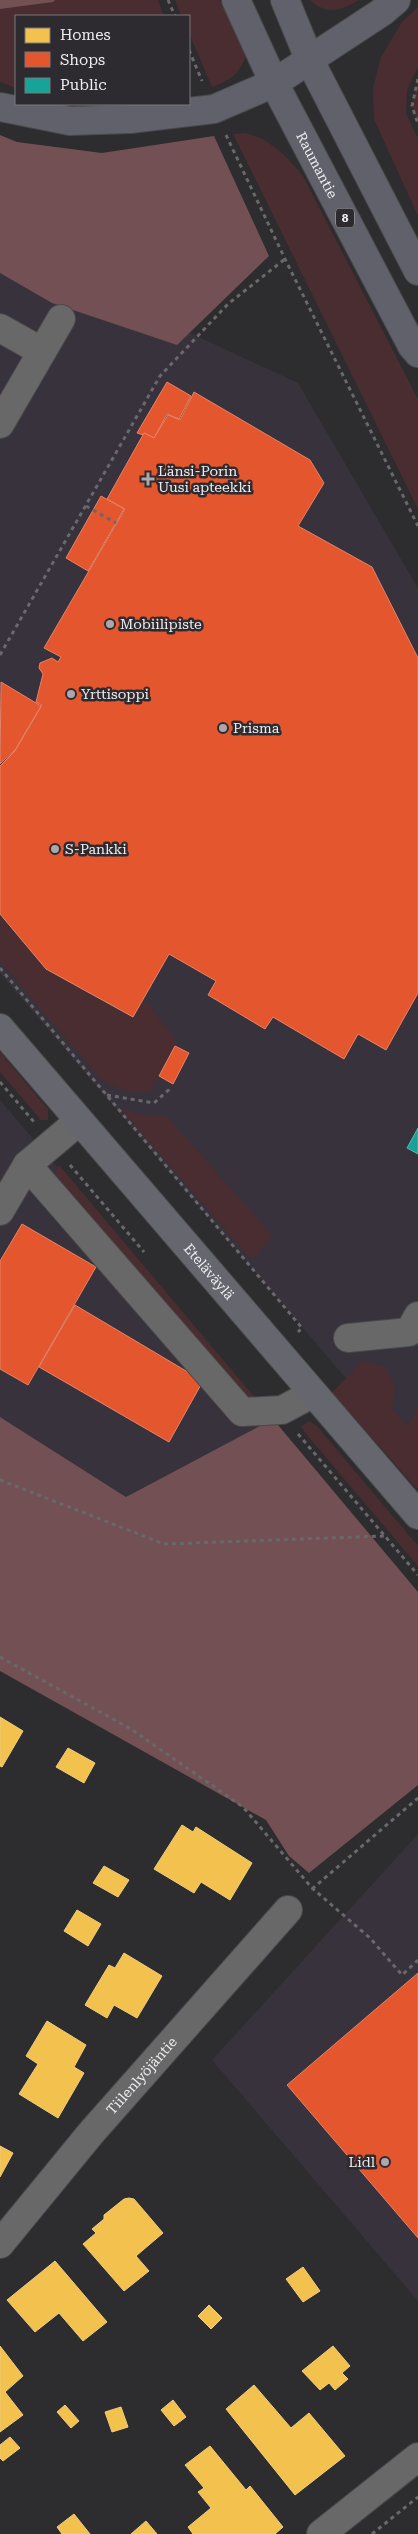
<svg xmlns="http://www.w3.org/2000/svg" width="418" height="2534" viewBox="0 0 418 2534" font-family="'Roboto Serif',serif">
	<style>
		.built { fill: #37323b }
		.green { fill: #4a2d30 }
		.forest { fill: #725053 }
		.homes { fill: #f2c14e; stroke: #f0ce7e }
		.shops { fill: #e4572e; stroke: #e78368 }
		.public { fill: #17a398; stroke: #57b9b2 }
		.lines { fill: none; stroke-linecap: round; stroke-linejoin: round }
		.minor-casing { stroke: #49484a; stroke-width: 30 }
		.major-casing { stroke: #49484a; stroke-width: 30 }
		.highway-casing { stroke: #49484a; stroke-width: 30 }
		.path { stroke: #69686a; stroke-width: 3; stroke-dasharray: 4 4; stroke-linecap: butt }
		.minor { stroke: #686869; stroke-width: 28 }
		.major { stroke: #66666e; stroke-width: 28 }
		.highway { stroke: #61616b; stroke-width: 28 }
		.poi-dot { fill: #aaa8ab; stroke: #2d2b2f; stroke-width: 2 }
		.labels { text-anchor: middle; dominant-baseline: central; stroke-width: 5; stroke-linejoin: round; paint-order: stroke }
		.shield { fill: #2d2b2f; stroke: #b3b1b5; stroke-width: 1 }
		.shield-label { font-size: 12px; font-weight: bold; fill: #edebee }
		.street-label { font-size: 14px; fill: #edebee; stroke: #2d2b2f }
		.poi-label { font-size: 14px; fill: #edebee; stroke: #2d2b2f; text-anchor: start }
	</style>
	<rect width="100%" height="100%" fill="#2d2c2e"/>
	<g class="built">
		<polygon points="0,245 298,383 418,588 418,1463 0,973"/>
		<polygon points="0,1100 273,1419 126,1497 0,1417"/>
		<polygon points="418,1834 418,2301 212,2060"/>
	</g>
	<g class="green">
		<polygon points="0,0 158,0 164,16 16,16 16,88 0,82"/>
		<path d="M 175,0 L 220,0 L 246,55 C 240,74 229,81 212,87 L 189,33 L 189,16 L 181,16 Z"/>
		<path d="M 310,0 L 359,0 C 342,10 326,16 310,0 Z"/>
		<polygon points="418,7 418,67 407,90 406,113 418,139 418,216 374,119 373,88 381,57 402,22"/>
		<polygon points="418,79 418,124 412,106"/>
		<path d="M 233,134 C 238,134 244,132 249,134 C 271,139 290,160 303,176 L 418,399 L 418,509 Z"/>
		<path d="M 0,916 L 46,970 L 133,1019 L 145,1000 L 177,1042 L 150,1092 C 130,1093 117,1090 100,1078 L 0,961 Z"/>
		<polygon points="0,1052 48,1109 48,1120 41,1120 0,1072"/>
		<polygon points="122,1110 148,1116 166,1115 272,1235 256,1257 250,1258"/>
		<polygon points="59,1165 256,1399 234,1392 49,1183"/>
		<polygon points="362,1361 386,1367 395,1388 392,1409 408,1426 418,1409 418,1490 332,1393"/>
		<polygon points="309,1421 317,1426 418,1546 418,1566 307,1435 301,1427"/>
	</g>
	<g class="forest">
		<polygon points="0,0 55,0 53,2 0,9"/>
		<polygon points="0,135 17,142 102,153 214,136 269,256 177,345 52,303 0,273"/>
		<polygon points="0,1417 126,1497 273,1419 418,1592 418,1785 309,1873 289,1856 266,1820 0,1671"/>
	</g>
	<g class="homes">
		<polygon points="0,1717 23,1731 2,1767 0,1766"/>
		<polygon points="68,1748 95,1763 84,1783 56,1767"/>
		<polygon points="182,1825 193,1832 196,1827 252,1863 230,1900 201,1882 194,1893 154,1869"/>
		<polygon points="104,1866 129,1880 118,1897 93,1883"/>
		<polygon points="77,1910 101,1924 88,1946 64,1931"/>
		<polygon points="124,1953 162,1976 137,2018 114,2005 107,2018 85,2005 109,1965 115,1968"/>
		<polygon points="47,2021 86,2045 74,2067 84,2073 58,2118 19,2094 38,2064 26,2056"/>
		<polygon points="0,2146 13,2153 0,2177"/>
		<polygon points="129,2198 134,2199 163,2233 136,2256 149,2271 124,2291 83,2244 96,2233 92,2229 104,2219 104,2215 124,2199"/>
		<polygon points="55,2261 107,2322 83,2341 59,2313 35,2332 7,2300"/>
		<polygon points="303,2267 320,2291 303,2302 286,2279"/>
		<polygon points="209,2305 222,2318 211,2329 198,2316"/>
		<polygon points="0,2346 23,2376 5,2392 23,2415 0,2432"/>
		<polygon points="333,2346 350,2366 342,2373 348,2379 335,2390 329,2383 320,2390 302,2371"/>
		<polygon points="254,2385 291,2428 309,2413 345,2456 295,2495 226,2409"/>
		<polygon points="173,2400 186,2417 174,2426 161,2410"/>
		<polygon points="65,2405 79,2421 71,2428 57,2412"/>
		<polygon points="121,2407 128,2427 112,2432 105,2412"/>
		<polygon points="10,2437 20,2448 3,2461 0,2458 0,2445"/>
		<polygon points="210,2446 246,2490 250,2486 283,2527 275,2534 193,2534 188,2527 211,2508 198,2492 204,2488 185,2465"/>
		<polygon points="74,2514 90,2534 62,2534 57,2527"/>
		<polygon points="146,2521 157,2534 131,2534"/>
	</g>
	<g class="shops">
		<polygon points="167,382 191,396 179,419 167,414 154,438 144,433 143,435 137,433"/>
		<polygon points="194,392 310,460 324,483 298,526 372,567 418,658 418,993 386,1050 358,1034 344,1059 273,1017 265,1029 208,995 216,981 169,954 133,1017 46,969 0,914 0,766 15,751 42,705 36,702 43,674 39,668 40,663 52,658 58,662 61,657 44,648 125,509 107,499 144,433 154,438 168,415 180,420"/>
		<polygon points="101,496 124,509 88,571 66,558"/>
		<polygon points="1,682 41,706 15,750 0,764"/>
		<polygon points="175,1046 189,1053 173,1084 159,1076"/>
		<polygon points="22,1224 96,1267 28,1385 0,1369 0,1261"/>
		<polygon points="75,1305 203,1381 169,1442 39,1367"/>
		<polygon points="418,1973 418,2238 287,2085"/>
	</g>
	<polygon class="public" points="418,1128 418,1154 407,1148"/>
	<g class="lines">
		<defs>
			<g id="minor">
				<polyline points="0,328 41,351"/>
				<polyline points="0,424 61,319"/>
				<polyline points="27,1165 242,1412 282,1410 312,1394"/>
				<polyline points="0,1211 27,1165 79,1121"/>
				<polyline points="348,1338 409,1332 418,1316"/>
				<path id="s1" d="M 0,2244 L 91,2133 L 288,1910"/>
				<polyline points="321,2534 418,2457"/>
			</g>
			<g id="major">
				<path id="s2" d="M 0,1028 L 418,1515"/>
			</g>
			<g id="highway">
				<path id="s3" d="M 236,0 L 274,83 L 412,346 L 418,353"/>
				<polyline points="285,0 310,61 418,271"/>
				<polyline points="0,107 70,121 130,119 214,109 274,83 382,12 396,0"/>
			</g>
		</defs>
		<use href="#minor" class="minor-casing"/>
		<use href="#major" class="major-casing"/>
		<use href="#highway" class="highway-casing"/>
		<g class="path">
			<polyline points="168,0 175,16"/>
			<polyline points="189,50 202,81"/>
			<polyline points="418,79 412,106 418,124"/>
			<polyline points="226,135 285,259 418,526"/>
			<polyline points="86,506 116,523"/>
			<polyline points="0,655 160,376 228,304 285,259"/>
			<polyline points="0,968 302,1328 298,1332"/>
			<polyline points="0,1082 34,1122"/>
			<polyline points="107,1095 154,1103 172,1087"/>
			<polyline points="70,1165 144,1252"/>
			<polyline points="298,1434 418,1575"/>
			<polyline points="0,1480 164,1544 384,1536"/>
			<polyline points="0,1657 131,1729 243,1807 312,1888 370,1938 402,1975 418,1960"/>
			<polyline points="312,1889 418,1798"/>
			<polyline points="372,2534 418,2497"/>
		</g>
		<use href="#minor" class="minor"/>
		<use href="#major" class="major"/>
		<use href="#highway" class="highway"/>
	</g>
	<g class="poi-dot">
		<path d="M145.5 471.5h5v5h5v5h-5v5h-5v-5h-5v-5h5z"/>
		<circle cx="110" cy="624" r="5"/>
		<circle cx="71" cy="694" r="5"/>
		<circle cx="223" cy="728" r="5"/>
		<circle cx="55" cy="849" r="5"/>
		<circle cx="385" cy="2162" r="5"/>
	</g>
	<g class="labels">
		<rect class="shield" x="336" y="208.5" width="18" height="19" rx="4"/>
		<g class="shield-label">
			<text x="345" y="218">8</text>
		</g>
		<g class="street-label">
			<text stroke="none"><textPath href="#s3" startOffset="184">Raumantie</textPath></text>
			<text stroke="none"><textPath href="#s2" startOffset="321">Eteläväylä</textPath></text>
			<text stroke="none"><textPath href="#s1" startOffset="220">Tiilenlyöjäntie</textPath></text>
		</g>
		<g class="poi-label">
			<text x="158" y="471">Länsi-Porin<tspan x="158" dy="16">Uusi apteekki</tspan></text>
			<text x="120" y="624">Mobiilipiste</text>
			<text x="81" y="694">Yrttisoppi</text>
			<text x="233" y="728">Prisma</text>
			<text x="65" y="849">S-Pankki</text>
			<text x="375" y="2162" text-anchor="end">Lidl</text>
		</g>
	</g>
	<rect x="15" y="15" width="175" height="90" fill="#2d2b2f" stroke="#7a787b"/>
	<rect x="25" y="28" width="25" height="15" fill="#f2c14e" stroke="#7a787b"/>
	<text x="60" y="40" font-size="15" fill="#edebee">Homes</text>
	<rect x="25" y="52" width="25" height="15" fill="#e4572e" stroke="#7a787b"/>
	<text x="60" y="65" font-size="15" fill="#edebee">Shops</text>
	<rect x="25" y="78" width="25" height="15" fill="#17a398" stroke="#7a787b"/>
	<text x="60" y="90" font-size="15" fill="#edebee">Public</text>
</svg>
